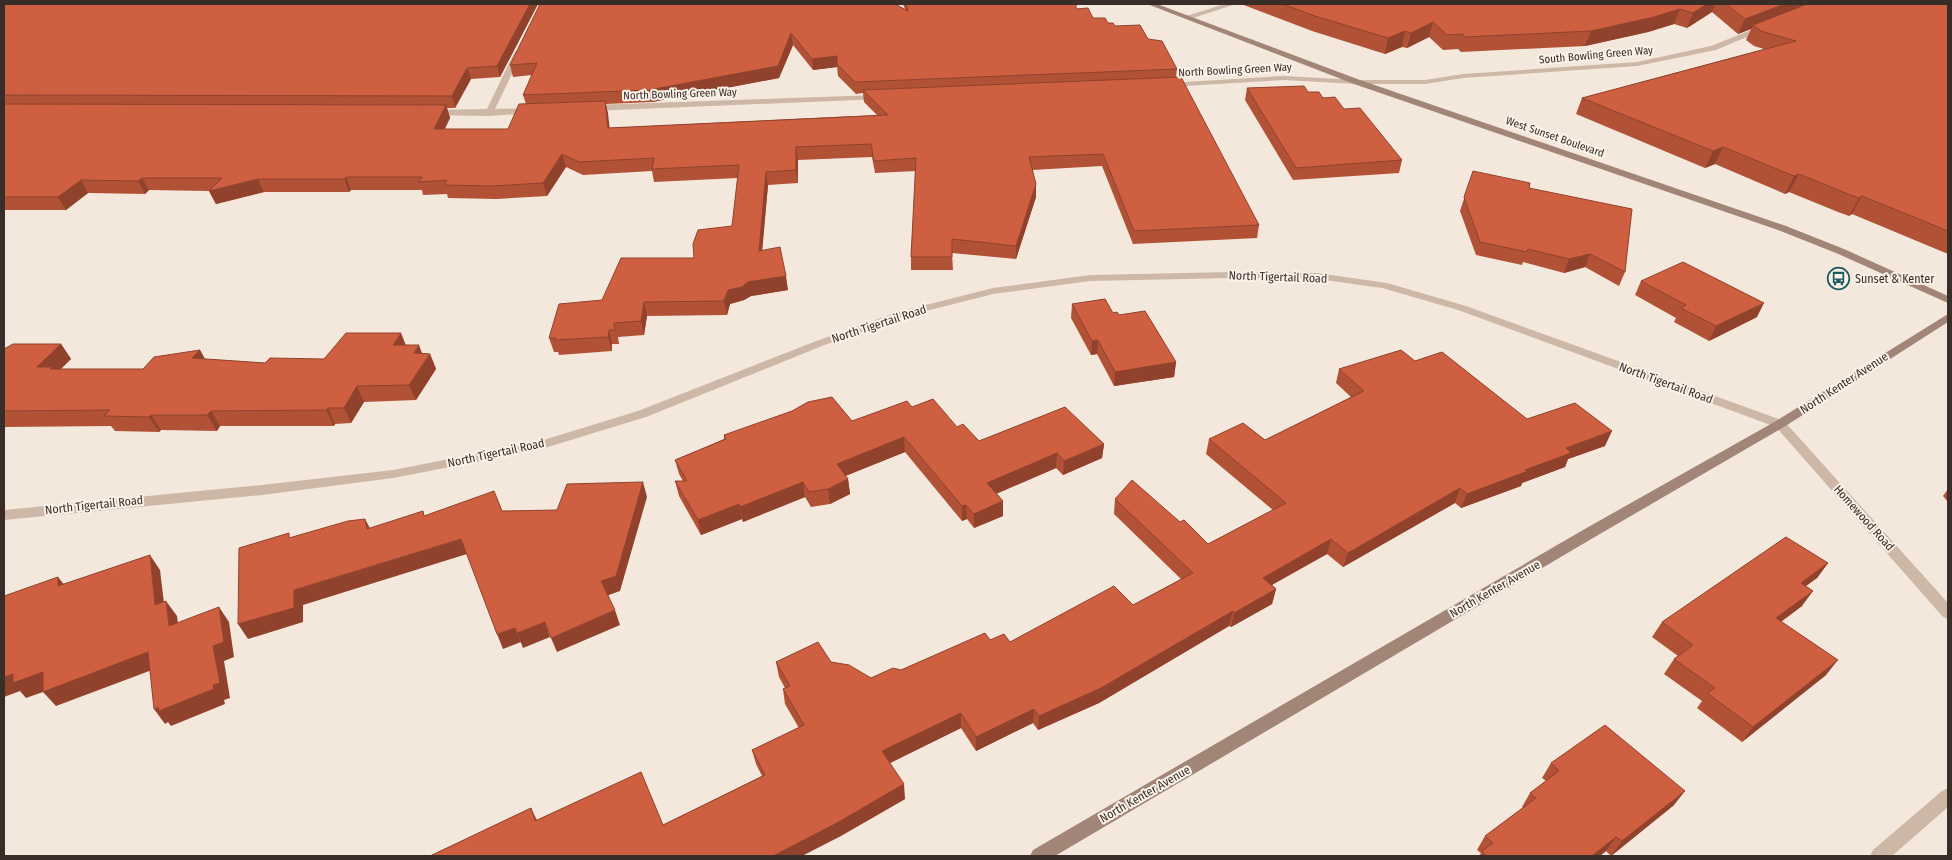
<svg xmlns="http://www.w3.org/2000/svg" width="1952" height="860" viewBox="0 0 1952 860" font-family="'Fira Sans Condensed',sans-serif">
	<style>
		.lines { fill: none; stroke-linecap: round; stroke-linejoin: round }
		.street { fill: #cdb7a7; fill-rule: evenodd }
		.secondary { fill: #a18678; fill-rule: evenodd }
		.wall { fill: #b15237; fill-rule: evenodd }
		.shaded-wall { fill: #90422d }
		.building { fill: #ce5f40; stroke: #90422d }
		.labels { text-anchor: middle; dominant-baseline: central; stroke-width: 4; stroke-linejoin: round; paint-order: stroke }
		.far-street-label { font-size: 11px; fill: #392d28; stroke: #fbf2e9 }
		.street-label { font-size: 12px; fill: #392d28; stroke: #fbf2e9 }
		.poi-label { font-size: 12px; fill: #392d28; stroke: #fbf2e9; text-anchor: start }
	</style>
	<rect width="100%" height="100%" fill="#f4e8dc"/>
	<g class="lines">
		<g class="street">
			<polygon points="1225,4 1236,4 1190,19 1183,17"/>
			<polygon points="1761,26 1768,28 1716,50 1637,66 1463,78 1425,84 1357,84 1284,80 1168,87 1164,85 1168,83 1284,76 1357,80 1425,80 1463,74 1637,62 1711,46"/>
			<polygon points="515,51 522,53 495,109 531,108 535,111 534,113 489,116 428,115 427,113 431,110 487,109"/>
			<polygon points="878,95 881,95 881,99 591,111 587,108 591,105"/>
			<polygon points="1231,272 1317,273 1387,283 1466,306 1784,421 1948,603 1948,619 1943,617 1776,427 1458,310 1382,288 1317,279 1231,278 1090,281 993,294 906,316 827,344 646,417 538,450 393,478 262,495 4,520 4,510 262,485 393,470 537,442 638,411 819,340 898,312 993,288 1090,275"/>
			<polygon points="1948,788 1948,807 1892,856 1870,856 1873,850 1942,791"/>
		</g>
		<g class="secondary">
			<polygon points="1147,4 1157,4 1360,80 1786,226 1844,249 1948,296 1948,303 1836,253 1778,230 1354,84"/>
			<polygon points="1948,314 1948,322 1784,427 1593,538 1055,856 1030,856 1033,850 1583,530 1776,421"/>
		</g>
	</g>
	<g class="wall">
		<path d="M 4,4 L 538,4 L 500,77 L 471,79 L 455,108 L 447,108 L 450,118 L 445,129 L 508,129 L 526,104 L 523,95 L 532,75 L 513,77 L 510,65 L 905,9 L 903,4 L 1076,4 L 1076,9 L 1093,18 L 1148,39 L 1177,69 L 1176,77 L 1259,225 L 1257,238 L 1133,244 L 1102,166 L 1032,170 L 1036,184 L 1036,197 L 1016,259 L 952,253 L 953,270 L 911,270 L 911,257 L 916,171 L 875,173 L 872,157 L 798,160 L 798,183 L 768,185 L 762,250 L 788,290 L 751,296 L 744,300 L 730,304 L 727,315 L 647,316 L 644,335 L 618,337 L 619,344 L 612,344 L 612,351 L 559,355 L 558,352 L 554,352 L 549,338 L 602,300 L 694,258 L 732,226 L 738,178 L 654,182 L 652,171 L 583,175 L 566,167 L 547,196 L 496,199 L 448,198 L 447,194 L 423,195 L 422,190 L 351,190 L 349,192 L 264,192 L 216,204 L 209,191 L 149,190 L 145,194 L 88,193 L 66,210 L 4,210 ZM 793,45 L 813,70 L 837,67 L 838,76 L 856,94 L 863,93 L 864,102 L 877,115 L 609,128 L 606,104 L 652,102 L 779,78 Z"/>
		<polygon points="1241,4 1948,4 1948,254 1852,214 1849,216 1838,212 1789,192 1785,194 1715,164 1705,168 1576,114 1582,98 1764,49 1754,46 1746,40 1751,29 1738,34 1712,12 1687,28 1674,24 1648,32 1585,46 1461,52 1458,49 1443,50 1429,37 1407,48 1402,47 1385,54 1312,31"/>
		<polygon points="1247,88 1308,92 1323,98 1344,109 1402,160 1399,173 1293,180 1245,100"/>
		<polygon points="1473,171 1529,188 1625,272 1619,286 1585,267 1564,273 1523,262 1522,265 1476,255 1460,211"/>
		<polygon points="1641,281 1757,317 1709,341 1674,322 1676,318 1635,295"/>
		<polygon points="1072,304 1119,315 1176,362 1174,377 1114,386 1097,354 1091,355 1071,318"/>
		<polygon points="61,344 71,359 60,369 143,369 200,350 205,359 265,363 324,359 405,345 422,353 430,354 436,369 416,400 364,402 351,423 335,424 334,426 220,426 217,431 161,430 159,432 115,431 111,426 4,427 4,349"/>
		<polygon points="1415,361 1527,419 1605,446 1568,459 1565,467 1522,483 1521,486 1461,508 1455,503 1343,567 1327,554 1272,585 1276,589 1272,604 1231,627 1229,626 1099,703 1038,730 1033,723 976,751 961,728 890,763 905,799 839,837 430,856 531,808 537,820 663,825 762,776 756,764 752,750 799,728 785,704 783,689 785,688 779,677 776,662 831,662 871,678 901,670 990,640 1010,642 1133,605 1181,579 1114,514 1115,499 1180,522 1208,544 1273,510 1206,454 1209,439 1265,440 1351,397 1336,383 1339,369"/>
		<polygon points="912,407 957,427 979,441 1104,444 1102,458 1063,475 1056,468 996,493 1003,501 1003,516 974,528 967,519 962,521 905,452 845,476 848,479 850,494 830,504 811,507 805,497 743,522 742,519 701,535 679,496 675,481 683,481 679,474 675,460 724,439 724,435 852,421"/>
		<polygon points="1948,489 1948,502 1943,496"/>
		<polygon points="1828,563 1817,578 1806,586 1802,606 1781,622 1826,675 1742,742 1697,708 1702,701 1664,674 1674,659 1678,656 1652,637 1662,622"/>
		<polygon points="1551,763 1674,805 1611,856 1606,851 1600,856 1479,856 1481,853 1477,850 1485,836 1523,808 1522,807 1530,793 1546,781 1542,778"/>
	</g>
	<g class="shaded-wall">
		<polygon points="530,4 538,4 500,77 497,66"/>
		<polygon points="1707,4 1715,4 1712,12 1687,28 1693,13"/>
		<polygon points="1785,4 1816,4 1753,25 1751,29 1738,34 1745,19"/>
		<polygon points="1680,9 1674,24 1648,32 1585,46 1591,31"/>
		<polygon points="1433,22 1429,37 1407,48 1411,33"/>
		<polygon points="1405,31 1402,47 1385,54 1388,38"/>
		<polygon points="791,33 793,45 779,78 652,102 649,90"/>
		<polygon points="837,56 837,67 813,70 812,59"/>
		<polygon points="467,68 471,79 455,108 452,96"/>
		<polygon points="605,101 608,113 611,141 608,128"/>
		<polygon points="446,105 450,118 438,141 434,129"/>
		<polygon points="796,147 798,160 798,183 796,170"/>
		<polygon points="1723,147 1715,164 1705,168 1713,151"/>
		<polygon points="562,154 566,167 547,196 543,183"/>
		<polygon points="766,172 768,185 761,264 759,251"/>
		<polygon points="1799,174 1789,192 1785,194 1794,176"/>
		<polygon points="346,177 351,190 349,192 344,179"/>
		<polygon points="142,178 149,190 145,194 138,181"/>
		<polygon points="258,179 264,192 216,204 209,191"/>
		<polygon points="81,180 88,193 66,210 58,197"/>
		<polygon points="1036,184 1036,197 1016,259 1016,246"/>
		<polygon points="1862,196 1852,214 1849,216 1859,198"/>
		<polygon points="1590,254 1585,267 1564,273 1569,259"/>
		<polygon points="786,276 788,290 751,296 744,300 730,304 727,315 724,301 728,290 748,282"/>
		<polygon points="644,302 647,316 644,335 641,321"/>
		<polygon points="1764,303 1757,317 1709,341 1716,326"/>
		<polygon points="609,330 612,344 612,351 608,337"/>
		<polygon points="401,333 407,348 393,345"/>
		<polygon points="1098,340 1097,354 1091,355 1092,341"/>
		<polygon points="61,344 71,359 57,373 37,367"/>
		<polygon points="419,345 425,361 430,354 436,369 416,400 409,385 414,353"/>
		<polygon points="200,350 208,365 192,358"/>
		<polygon points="1176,362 1174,377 1114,386 1115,372"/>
		<polygon points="357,386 364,402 351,423 344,408"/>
		<polygon points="328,408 335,424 334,426 326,410"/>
		<polygon points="211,411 220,426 217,431 207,415"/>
		<polygon points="151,415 161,430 159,432 149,417"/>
		<polygon points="1612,431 1605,446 1568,459 1565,467 1522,483 1521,486 1461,508 1467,494 1525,470 1566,448"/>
		<polygon points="904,437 905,452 838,479 837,464"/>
		<polygon points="1104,444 1102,458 1063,475 1064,461"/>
		<polygon points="1057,453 1056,468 987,498 987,483"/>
		<polygon points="848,479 850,494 830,504 828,489"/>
		<polygon points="643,482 647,497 620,591 606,596 601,581"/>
		<polygon points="803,482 805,497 743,522 740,507"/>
		<polygon points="1460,488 1455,503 1343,567 1348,553"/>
		<polygon points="1003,501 1003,516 974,528 974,514"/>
		<polygon points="739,504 742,519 701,535 698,520"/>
		<polygon points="966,505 967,519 962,521 962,506"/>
		<polygon points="365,519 373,534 367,529"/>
		<polygon points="461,539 467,554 303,605 303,622 248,639 238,624 294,590"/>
		<polygon points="1331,539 1327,554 1259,592 1263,578"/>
		<polygon points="150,555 160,570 166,620 155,605"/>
		<polygon points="1828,563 1817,578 1790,597 1801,583"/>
		<polygon points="58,577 70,592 58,586"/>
		<polygon points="1276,589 1272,604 1231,627 1234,613"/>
		<polygon points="1813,591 1802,606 1765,633 1776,618"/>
		<polygon points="166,601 177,616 180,640 169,626"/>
		<polygon points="219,607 229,622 234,657 224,661 230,698 224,700 225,704 171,726 168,722 165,724 154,709 213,685 213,646"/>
		<polygon points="615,610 620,625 557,652 551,638"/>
		<polygon points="1233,611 1229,626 1099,703 1038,730 1039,716"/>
		<polygon points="545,622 550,637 523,648 517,633"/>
		<polygon points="515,628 521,642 503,649 497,634"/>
		<polygon points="148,652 160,667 56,706 43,692 26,698 20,691 4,697 4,677 13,674 43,672"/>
		<polygon points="1838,660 1826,675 1742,742 1753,727"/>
		<polygon points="1034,709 1033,723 976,751 976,737"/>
		<polygon points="961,713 961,728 884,766 882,751"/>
		<polygon points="904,784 905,799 839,837 802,856 773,856"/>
		<polygon points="1685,791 1674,805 1611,856 1622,841"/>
		<polygon points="1616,837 1606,851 1600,856 1592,856"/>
	</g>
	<g class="building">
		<polygon points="4,4 530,4 497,66 467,68 452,96 4,95"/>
		<polygon points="540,4 895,4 908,11 906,4 1076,4 1076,9 1088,8 1093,18 1105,18 1108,23 1113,23 1115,26 1140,25 1148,39 1162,41 1177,69 855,82 837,64 837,56 812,59 791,33 778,66 649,90 523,95 537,63 510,65"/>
		<polygon points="1282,4 1707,4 1693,13 1680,9 1654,17 1591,31 1465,37 1463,34 1447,35 1433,22 1411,33 1405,31 1388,38 1315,16"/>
		<polygon points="1726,4 1785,4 1745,19"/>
		<polygon points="1807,4 1948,4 1948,231 1862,196 1859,198 1848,194 1799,174 1794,176 1723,147 1713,151 1582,98 1796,41 1761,31 1753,25"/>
		<polygon points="1181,77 1259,225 1134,231 1103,154 1029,157 1036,184 1016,246 952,239 952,257 911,257 916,158 874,161 871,144 796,147 796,170 766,172 759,251 780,247 786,276 748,282 742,287 728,290 724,301 644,302 641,321 614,323 615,330 609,330 608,337 555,340 556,338 549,338 559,304 602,300 621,258 694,258 693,244 698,230 732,226 739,165 652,169 654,158 579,162 562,154 543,183 492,186 444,185 447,180 419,182 422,177 346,177 344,179 258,179 209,191 222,178 142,178 138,181 81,180 58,197 4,197 4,104 446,105 434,129 508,129 519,104 605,101 608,128 888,115 863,90"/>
		<polygon points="1304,86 1308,92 1319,92 1323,98 1335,97 1344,109 1360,108 1402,160 1296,168 1247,88"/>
		<polygon points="1473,171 1530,183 1529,188 1632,209 1625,272 1590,254 1569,259 1528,249 1527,252 1480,242 1464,197"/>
		<polygon points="1683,262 1764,303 1716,326 1681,308 1686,305 1641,281"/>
		<polygon points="1105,299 1113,313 1117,312 1119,315 1145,311 1176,362 1115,372 1098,340 1092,341 1072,304"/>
		<polygon points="346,333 401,333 393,345 419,345 414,353 430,354 409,385 357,386 344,408 328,408 326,410 211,411 207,415 151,415 149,417 104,416 110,410 4,411 4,349 13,344 61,344 37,367 53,367 50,369 143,369 154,357 200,350 192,358 265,363 270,358 324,359"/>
		<polygon points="1401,350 1415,361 1442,352 1527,419 1575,403 1612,431 1566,448 1571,453 1525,470 1528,471 1467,494 1460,488 1348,553 1331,539 1263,578 1276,589 1234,613 1233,611 1101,688 1039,716 1034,709 976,737 961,713 882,751 904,784 837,823 773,856 430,856 531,808 535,821 641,772 663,825 765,775 752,750 804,725 783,689 790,686 776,662 818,642 831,662 849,665 871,678 893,668 901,670 985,633 990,640 1004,634 1010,642 1114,586 1133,605 1193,573 1115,499 1132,480 1180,522 1184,520 1208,544 1286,503 1209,439 1243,423 1265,440 1364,391 1339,369"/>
		<polygon points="832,397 852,421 907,401 912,407 933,399 957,427 963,424 979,441 1065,407 1104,444 1064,461 1057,453 987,483 1003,501 974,514 966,505 962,506 904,437 837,464 848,479 828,489 809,492 803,482 740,507 739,504 698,520 675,481 687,481 675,460 726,439 724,435 792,411 808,402"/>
		<polygon points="643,482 616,576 601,581 615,610 551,638 545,622 517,633 515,628 497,634 461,539 294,590 294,608 238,624 239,548 289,533 289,538 348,521 365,519 367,529 423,511 424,516 494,491 502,511 557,510 567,484"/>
		<polygon points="1786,537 1828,563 1801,583 1813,591 1776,618 1838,660 1753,727 1707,693 1715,688 1674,659 1693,645 1662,622"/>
		<polygon points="150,555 155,605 166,601 169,626 219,607 224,642 213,646 220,683 213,685 214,689 159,711 158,707 154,709 148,652 43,692 43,672 13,683 13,674 4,677 4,596 58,577 58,586"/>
		<polygon points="1605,725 1685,791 1622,841 1616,837 1592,856 1487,856 1482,851 1493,843 1485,836 1536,798 1530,793 1559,771 1551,763"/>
	</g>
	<defs>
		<symbol id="bus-ring" viewBox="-11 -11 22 22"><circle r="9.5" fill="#fbf2e9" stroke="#1b5a5d" stroke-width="1.5"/><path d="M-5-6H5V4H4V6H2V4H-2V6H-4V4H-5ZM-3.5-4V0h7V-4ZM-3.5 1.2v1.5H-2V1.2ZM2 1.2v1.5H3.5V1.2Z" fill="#1b5a5d"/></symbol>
	</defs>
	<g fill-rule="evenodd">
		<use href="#bus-ring" x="1826" y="266" width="25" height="25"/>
	</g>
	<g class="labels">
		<g class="far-street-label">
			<text transform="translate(1596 55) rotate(-5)">South Bowling Green Way</text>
			<text transform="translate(1235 70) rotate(-3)">North Bowling Green Way</text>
			<text transform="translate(680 94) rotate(-2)">North Bowling Green Way</text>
			<text transform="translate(1555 137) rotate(19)">West Sunset Boulevard</text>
		</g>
		<g class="street-label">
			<text transform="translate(1278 277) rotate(2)">North Tigertail Road</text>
			<text transform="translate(879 324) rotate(-18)">North Tigertail Road</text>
			<text transform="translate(1666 383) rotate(20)">North Tigertail Road</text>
			<text transform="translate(1844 383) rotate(-33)">North Kenter Avenue</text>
			<text transform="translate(496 453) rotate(-12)">North Tigertail Road</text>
			<text transform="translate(94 505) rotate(-6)">North Tigertail Road</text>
			<text transform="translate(1864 518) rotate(48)">Homewood Road</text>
			<text transform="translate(1495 589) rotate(-30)">North Kenter Avenue</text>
			<text transform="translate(1145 794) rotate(-30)">North Kenter Avenue</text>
		</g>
		<g class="poi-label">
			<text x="1855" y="279">Sunset &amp; Kenter</text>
		</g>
	</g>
	<rect width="1952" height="860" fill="none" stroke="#392d28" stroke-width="10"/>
</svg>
